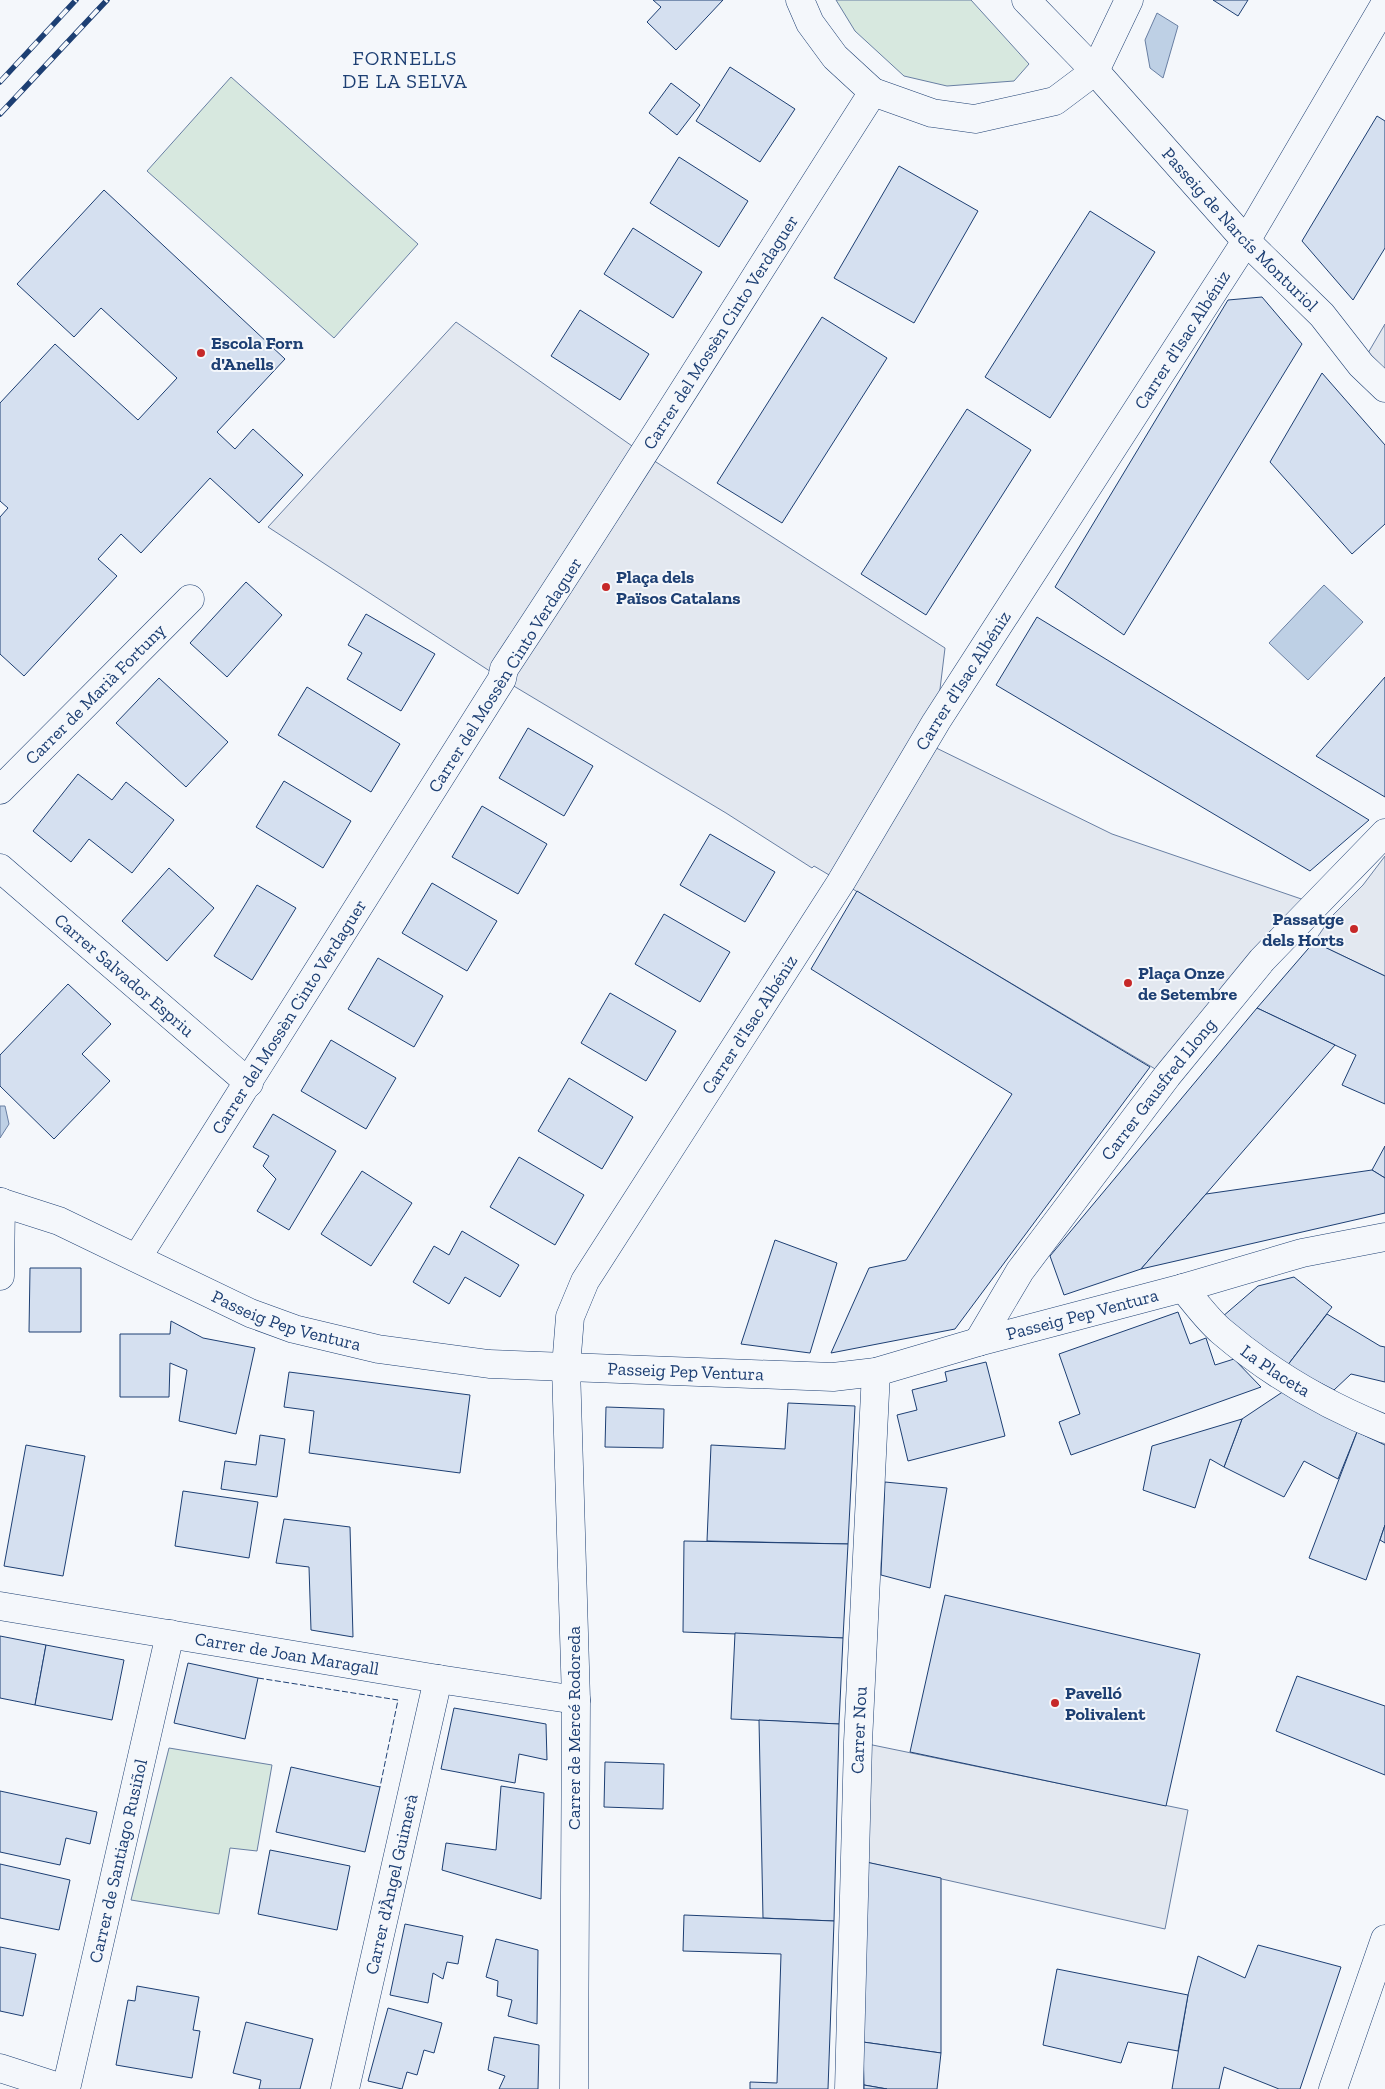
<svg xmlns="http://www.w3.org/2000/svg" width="1385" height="2089" viewBox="0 0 1385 2089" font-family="'Zilla Slab',serif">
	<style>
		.green { fill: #d7e8df; stroke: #687fa3 }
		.parking { fill: #e3e8f0; stroke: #687fa3 }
		.water { fill: #bed0e5; stroke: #687fa3 }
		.building { fill: #d5e0f0; stroke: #1d3f73 }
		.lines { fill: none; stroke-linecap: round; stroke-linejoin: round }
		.minor-casing { stroke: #1d3f73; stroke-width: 29 }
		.tertiary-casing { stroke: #1d3f73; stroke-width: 29 }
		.minor { stroke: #f4f7fb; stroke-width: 28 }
		.tertiary { stroke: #f4f7fb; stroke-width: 28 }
		.rail-casing { stroke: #1d3f73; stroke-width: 5.5 }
		.rail { stroke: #f4f7fb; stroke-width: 4; stroke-dasharray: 11; stroke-linecap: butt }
		.fence { stroke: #1d3f73; stroke-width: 1; stroke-dasharray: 6 2.5; stroke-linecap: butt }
		.poi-dot { fill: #c62828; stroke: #f4f7fb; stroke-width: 2 }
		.labels { text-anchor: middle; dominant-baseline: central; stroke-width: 4; stroke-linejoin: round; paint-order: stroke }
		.street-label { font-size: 18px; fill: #1d3f73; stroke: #f4f7fb }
		.poi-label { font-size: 18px; font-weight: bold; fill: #1d3f73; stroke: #f4f7fb; text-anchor: start }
		.quarter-label { font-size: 20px; letter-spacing: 1px; fill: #1d3f73; stroke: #f4f7fb }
	</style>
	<rect width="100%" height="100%" fill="#f4f7fb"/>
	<g class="green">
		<polygon points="836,0 971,0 1029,64 1014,81 947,86 904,76 855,31"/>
		<polygon points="231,77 418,244 334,338 147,171"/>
		<polygon points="169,1748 272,1765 257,1851 230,1848 219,1914 131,1900"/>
	</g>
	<g class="parking">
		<polygon points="456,322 642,453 945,648 936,722 924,742 1112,834 1313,903 1167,1076 814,866 812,868 726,813 502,679 268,527"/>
		<polygon points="1385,324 1385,388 1361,365"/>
		<polygon points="1385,856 1385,976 1314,942 1332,916 1363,885"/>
		<polygon points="858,1742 1188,1810 1165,1929 866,1862"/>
	</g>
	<g class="water">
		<polygon points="1157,13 1178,26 1163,78 1150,68 1145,40"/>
		<polygon points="1324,585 1363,622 1308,680 1269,643"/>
		<polygon points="0,1106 5,1106 9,1124 0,1138"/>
	</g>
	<g class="building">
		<polygon points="653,0 723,0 676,50 647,22 661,7"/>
		<polygon points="1213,0 1248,0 1238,16"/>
		<polygon points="730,67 795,109 760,162 696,121"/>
		<polygon points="671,83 700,105 677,135 649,113"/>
		<polygon points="1377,116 1385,121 1385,248 1353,300 1302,241"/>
		<polygon points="679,157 748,201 719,247 650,203"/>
		<polygon points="899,166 978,211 914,323 834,278"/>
		<polygon points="104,190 285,359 217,432 235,449 253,429 303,475 259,523 210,478 141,553 121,534 98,559 117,576 24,676 0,654 0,517 8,508 0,501 0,403 55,344 138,420 177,378 101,308 74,337 17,284"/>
		<polygon points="1090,211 1155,252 1050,418 985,377"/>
		<polygon points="633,228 702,272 673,318 604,274"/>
		<polygon points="1262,297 1302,344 1124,635 1055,587 1228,300"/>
		<polygon points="580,310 649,354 620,400 551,356"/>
		<polygon points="822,317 887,358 782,523 717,483"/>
		<polygon points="1322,373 1385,445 1385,524 1352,554 1270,462"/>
		<polygon points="967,409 1031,450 926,615 861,574"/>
		<polygon points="246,582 282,615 227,677 190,643"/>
		<polygon points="366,614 435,654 401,711 347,679 362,653 348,645"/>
		<polygon points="1037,617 1369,820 1310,871 996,685"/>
		<polygon points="1385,677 1385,797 1316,756"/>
		<polygon points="159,678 228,742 186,787 116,723"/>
		<polygon points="307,687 400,744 371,792 278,735"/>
		<polygon points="528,728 593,766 564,816 499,778"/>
		<polygon points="78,774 112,800 126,782 174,820 132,873 89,839 71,862 33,831"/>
		<polygon points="284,781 351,821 323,868 256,827"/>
		<polygon points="482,806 547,844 518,894 452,857"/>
		<polygon points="710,834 775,872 745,922 680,885"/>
		<polygon points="169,868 214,908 167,961 122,921"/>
		<polygon points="432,883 497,921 467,971 402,933"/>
		<polygon points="257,885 296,908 252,980 214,956"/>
		<polygon points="857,891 1150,1067 955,1329 831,1353 869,1268 906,1260 1012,1094 811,969"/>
		<polygon points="664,914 730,952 700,1002 635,964"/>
		<polygon points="1314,942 1385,976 1385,1104 1342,1085 1356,1055 1257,1008"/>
		<polygon points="378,958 443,996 414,1047 348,1009"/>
		<polygon points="68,984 111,1024 82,1054 110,1081 54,1139 0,1086 0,1055"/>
		<polygon points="610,993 676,1031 646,1081 581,1043"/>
		<polygon points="1257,1008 1335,1045 1141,1269 1064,1295 1050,1256"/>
		<polygon points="331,1040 396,1078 366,1129 301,1091"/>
		<polygon points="569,1078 633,1117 602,1169 538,1131"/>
		<polygon points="273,1114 336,1151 289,1230 257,1211 276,1179 263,1166 269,1156 253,1147"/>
		<polygon points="1385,1146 1385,1178 1372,1170"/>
		<polygon points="519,1157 584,1195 555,1245 490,1207"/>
		<polygon points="1372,1170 1385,1178 1385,1213 1141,1269 1206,1194"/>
		<polygon points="362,1171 412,1203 371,1266 321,1234"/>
		<polygon points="462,1231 519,1265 500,1297 465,1277 449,1304 413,1282 434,1246 449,1255"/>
		<polygon points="775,1240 837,1263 810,1353 741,1344"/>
		<polygon points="30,1268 81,1268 81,1332 29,1332"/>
		<polygon points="1294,1277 1332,1307 1287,1366 1222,1317 1258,1286"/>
		<polygon points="1178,1312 1190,1344 1206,1338 1215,1365 1234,1359 1261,1387 1071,1455 1059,1422 1080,1414 1059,1354"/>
		<polygon points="1327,1314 1380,1346 1385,1347 1385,1382 1351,1374 1334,1390 1287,1366"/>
		<polygon points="171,1321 203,1338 255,1348 236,1434 179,1421 187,1370 170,1363 169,1397 120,1397 120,1334 170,1334"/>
		<polygon points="986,1362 1005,1436 908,1461 897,1415 917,1410 912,1390 947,1381 945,1372"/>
		<polygon points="289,1372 470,1395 460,1473 309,1453 314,1411 284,1407"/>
		<polygon points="1287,1389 1357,1432 1338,1479 1304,1461 1284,1497 1224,1467 1242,1419"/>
		<polygon points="788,1403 855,1406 848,1544 707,1541 711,1445 785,1449"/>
		<polygon points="606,1407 664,1409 663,1448 605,1447"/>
		<polygon points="1242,1419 1224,1467 1210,1459 1195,1508 1143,1490 1152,1446"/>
		<polygon points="1357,1432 1385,1445 1385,1525 1366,1580 1309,1558"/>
		<polygon points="260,1435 285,1439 277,1497 221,1489 225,1461 256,1465"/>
		<polygon points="26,1445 85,1456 63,1576 4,1566"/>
		<polygon points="885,1482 947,1488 930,1588 881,1575"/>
		<polygon points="183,1491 258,1502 249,1558 175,1546"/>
		<polygon points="284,1519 350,1527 353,1637 311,1630 309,1567 276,1563"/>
		<polygon points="1385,1525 1385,1543 1380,1540"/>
		<polygon points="684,1541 848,1544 843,1638 683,1632"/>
		<polygon points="945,1595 1200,1654 1166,1806 910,1752"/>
		<polygon points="735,1633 843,1638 839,1724 731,1719"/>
		<polygon points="0,1636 46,1645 35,1705 0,1698"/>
		<polygon points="46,1645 124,1660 112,1720 35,1705"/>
		<polygon points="188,1663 258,1678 245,1739 174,1723"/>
		<polygon points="1297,1676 1385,1706 1385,1775 1276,1731"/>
		<polygon points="454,1708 546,1724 547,1760 519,1754 515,1783 441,1769"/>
		<polygon points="759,1720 839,1724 834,1921 763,1918"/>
		<polygon points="605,1762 664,1764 663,1809 604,1807"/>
		<polygon points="291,1767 380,1787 365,1852 276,1832"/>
		<polygon points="501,1786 544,1793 541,1899 442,1870 446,1843 496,1850"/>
		<polygon points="0,1791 97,1812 90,1844 66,1838 60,1865 0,1852"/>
		<polygon points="270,1850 350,1866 337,1930 258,1914"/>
		<polygon points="866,1862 941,1878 941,2053 863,2042"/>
		<polygon points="0,1864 70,1880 59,1930 0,1918"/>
		<polygon points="684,1915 834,1921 828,2089 750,2089 750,2082 777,2083 781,1954 683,1951"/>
		<polygon points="405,1924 463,1936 458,1964 447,1962 443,1979 433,1973 428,2003 390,1995"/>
		<polygon points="496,1939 538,1950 537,2024 508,2016 512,2000 497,1996 498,1981 486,1977"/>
		<polygon points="1258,1945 1341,1967 1300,2089 1279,2089 1224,2067 1219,2089 1172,2089 1188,1995 1198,1956 1245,1978"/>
		<polygon points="0,1947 36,1954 23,2016 0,2011"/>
		<polygon points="1057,1969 1188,1995 1178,2051 1128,2042 1121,2063 1043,2045"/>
		<polygon points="137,1986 199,1997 193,2030 200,2031 192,2078 116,2065 128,2000 135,2001"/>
		<polygon points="388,2008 442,2023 434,2053 424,2050 417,2075 407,2072 402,2089 368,2081"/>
		<polygon points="246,2022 313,2039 300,2089 259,2089 261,2080 233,2073"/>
		<polygon points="494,2037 539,2045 538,2089 499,2089 505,2076 488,2070"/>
		<polygon points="863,2042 941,2053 937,2089 887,2089 864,2085"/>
		<polygon points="864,2085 887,2089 864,2089"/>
	</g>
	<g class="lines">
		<defs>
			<g id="minor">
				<polyline points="800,0 810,23 835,57 873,92 932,113 975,119 1055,101 1095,71 1129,0"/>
				<path id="s1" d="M 1026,0 L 1095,71 L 1246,241 L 1322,315 L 1361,365 L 1385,388"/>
				<path id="s2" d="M 0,790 L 190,599"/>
				<path id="s3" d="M 0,868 L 249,1083"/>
				<path id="s4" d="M 0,1202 L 59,1221 L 250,1313 L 294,1329 L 378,1349 L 489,1364 L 833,1377 L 876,1372 L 978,1342 L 1183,1288 L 1302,1253 L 1385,1237"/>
				<path id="s5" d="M 137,1258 L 502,679 L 504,669 C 630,479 750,284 873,92"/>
				<polyline points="0,1276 1,1202"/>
				<path id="s6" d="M 1183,1288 C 1195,1302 1207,1319 1221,1331 C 1269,1372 1327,1406 1385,1429"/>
				<path id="s7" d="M 978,1342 L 1020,1271 L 1167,1076 L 1262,960 L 1385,833"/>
				<path id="s8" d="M 0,1606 L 438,1679 L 576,1700"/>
				<polyline points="0,2068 65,2089"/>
				<path id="s9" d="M 66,2089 L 170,1634"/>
				<path id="s10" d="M 345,2089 L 438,1679"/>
				<path id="s11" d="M 574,2089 L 576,1700 L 566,1367 L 570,1317 L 585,1281 L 841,882 L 936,722 L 1246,241 L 1385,4"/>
				<path id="s12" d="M 849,2089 L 858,1742 L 876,1372"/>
			</g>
			<polyline id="tertiary" points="1333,2089 1385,1939"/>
		</defs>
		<use href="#minor" class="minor-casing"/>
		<use href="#tertiary" class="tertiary-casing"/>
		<use href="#minor" class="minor"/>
		<use href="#tertiary" class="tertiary"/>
		<defs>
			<g id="rail">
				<polyline points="0,82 76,0"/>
				<polyline points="0,114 107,0"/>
			</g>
		</defs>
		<use href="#rail" class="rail-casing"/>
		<use href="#rail" class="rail"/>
		<polyline class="fence" points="258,1678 398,1700 380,1787"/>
	</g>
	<g class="poi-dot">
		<circle cx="201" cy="353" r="5"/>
		<circle cx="606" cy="587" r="5"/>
		<circle cx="1354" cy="929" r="5"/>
		<circle cx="1128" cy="983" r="5"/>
		<circle cx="1055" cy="1703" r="5"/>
	</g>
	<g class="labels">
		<g class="street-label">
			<text stroke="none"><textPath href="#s1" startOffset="314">Passeig de Narcís Monturiol</textPath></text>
			<text stroke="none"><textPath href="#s5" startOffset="1095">Carrer del Mossèn Cinto Verdaguer</textPath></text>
			<text stroke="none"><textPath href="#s11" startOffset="1926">Carrer d'Isac Albéniz</textPath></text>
			<text transform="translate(505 675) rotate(-58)">Carrer del Mossèn Cinto Verdaguer</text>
			<text stroke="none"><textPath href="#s11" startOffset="1521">Carrer d'Isac Albéniz</textPath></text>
			<text stroke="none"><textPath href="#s2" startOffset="135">Carrer de Marià Fortuny</textPath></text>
			<text stroke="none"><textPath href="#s3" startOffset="164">Carrer Salvador Espriu</textPath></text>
			<text stroke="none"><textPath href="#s5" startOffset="285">Carrer del Mossèn Cinto Verdaguer</textPath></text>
			<text stroke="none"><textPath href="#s11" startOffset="1116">Carrer d'Isac Albéniz</textPath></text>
			<text stroke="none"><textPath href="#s7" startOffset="311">Carrer Gausfred Llong</textPath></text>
			<text stroke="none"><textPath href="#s4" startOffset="1121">Passeig Pep Ventura</textPath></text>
			<text stroke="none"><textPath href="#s4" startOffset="311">Passeig Pep Ventura</textPath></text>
			<text stroke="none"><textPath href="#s6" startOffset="125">La Placeta</textPath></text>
			<text stroke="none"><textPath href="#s4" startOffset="716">Passeig Pep Ventura</textPath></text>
			<text stroke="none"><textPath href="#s8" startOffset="291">Carrer de Joan Maragall</textPath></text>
			<text transform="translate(574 1728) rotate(-90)">Carrer de Mercé Rodoreda</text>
			<text stroke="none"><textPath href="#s12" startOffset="359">Carrer Nou</textPath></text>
			<text stroke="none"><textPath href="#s9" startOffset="234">Carrer de Santiago Rusiñol</textPath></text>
			<text stroke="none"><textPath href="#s10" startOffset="210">Carrer d'Àngel Guimerà</textPath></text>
		</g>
		<g class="poi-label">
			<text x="211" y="343">Escola Forn<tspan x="211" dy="21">d'Anells</tspan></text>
			<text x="616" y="577">Plaça dels<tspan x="616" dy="21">Països Catalans</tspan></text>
			<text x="1344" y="919" text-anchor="end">Passatge<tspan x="1344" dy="21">dels Horts</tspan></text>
			<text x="1138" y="973">Plaça Onze<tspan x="1138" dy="21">de Setembre</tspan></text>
			<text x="1065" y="1693">Pavelló<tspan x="1065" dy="21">Polivalent</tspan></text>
		</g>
		<g class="quarter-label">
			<text x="405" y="58">FORNELLS<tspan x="405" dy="23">DE LA SELVA</tspan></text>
		</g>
	</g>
</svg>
